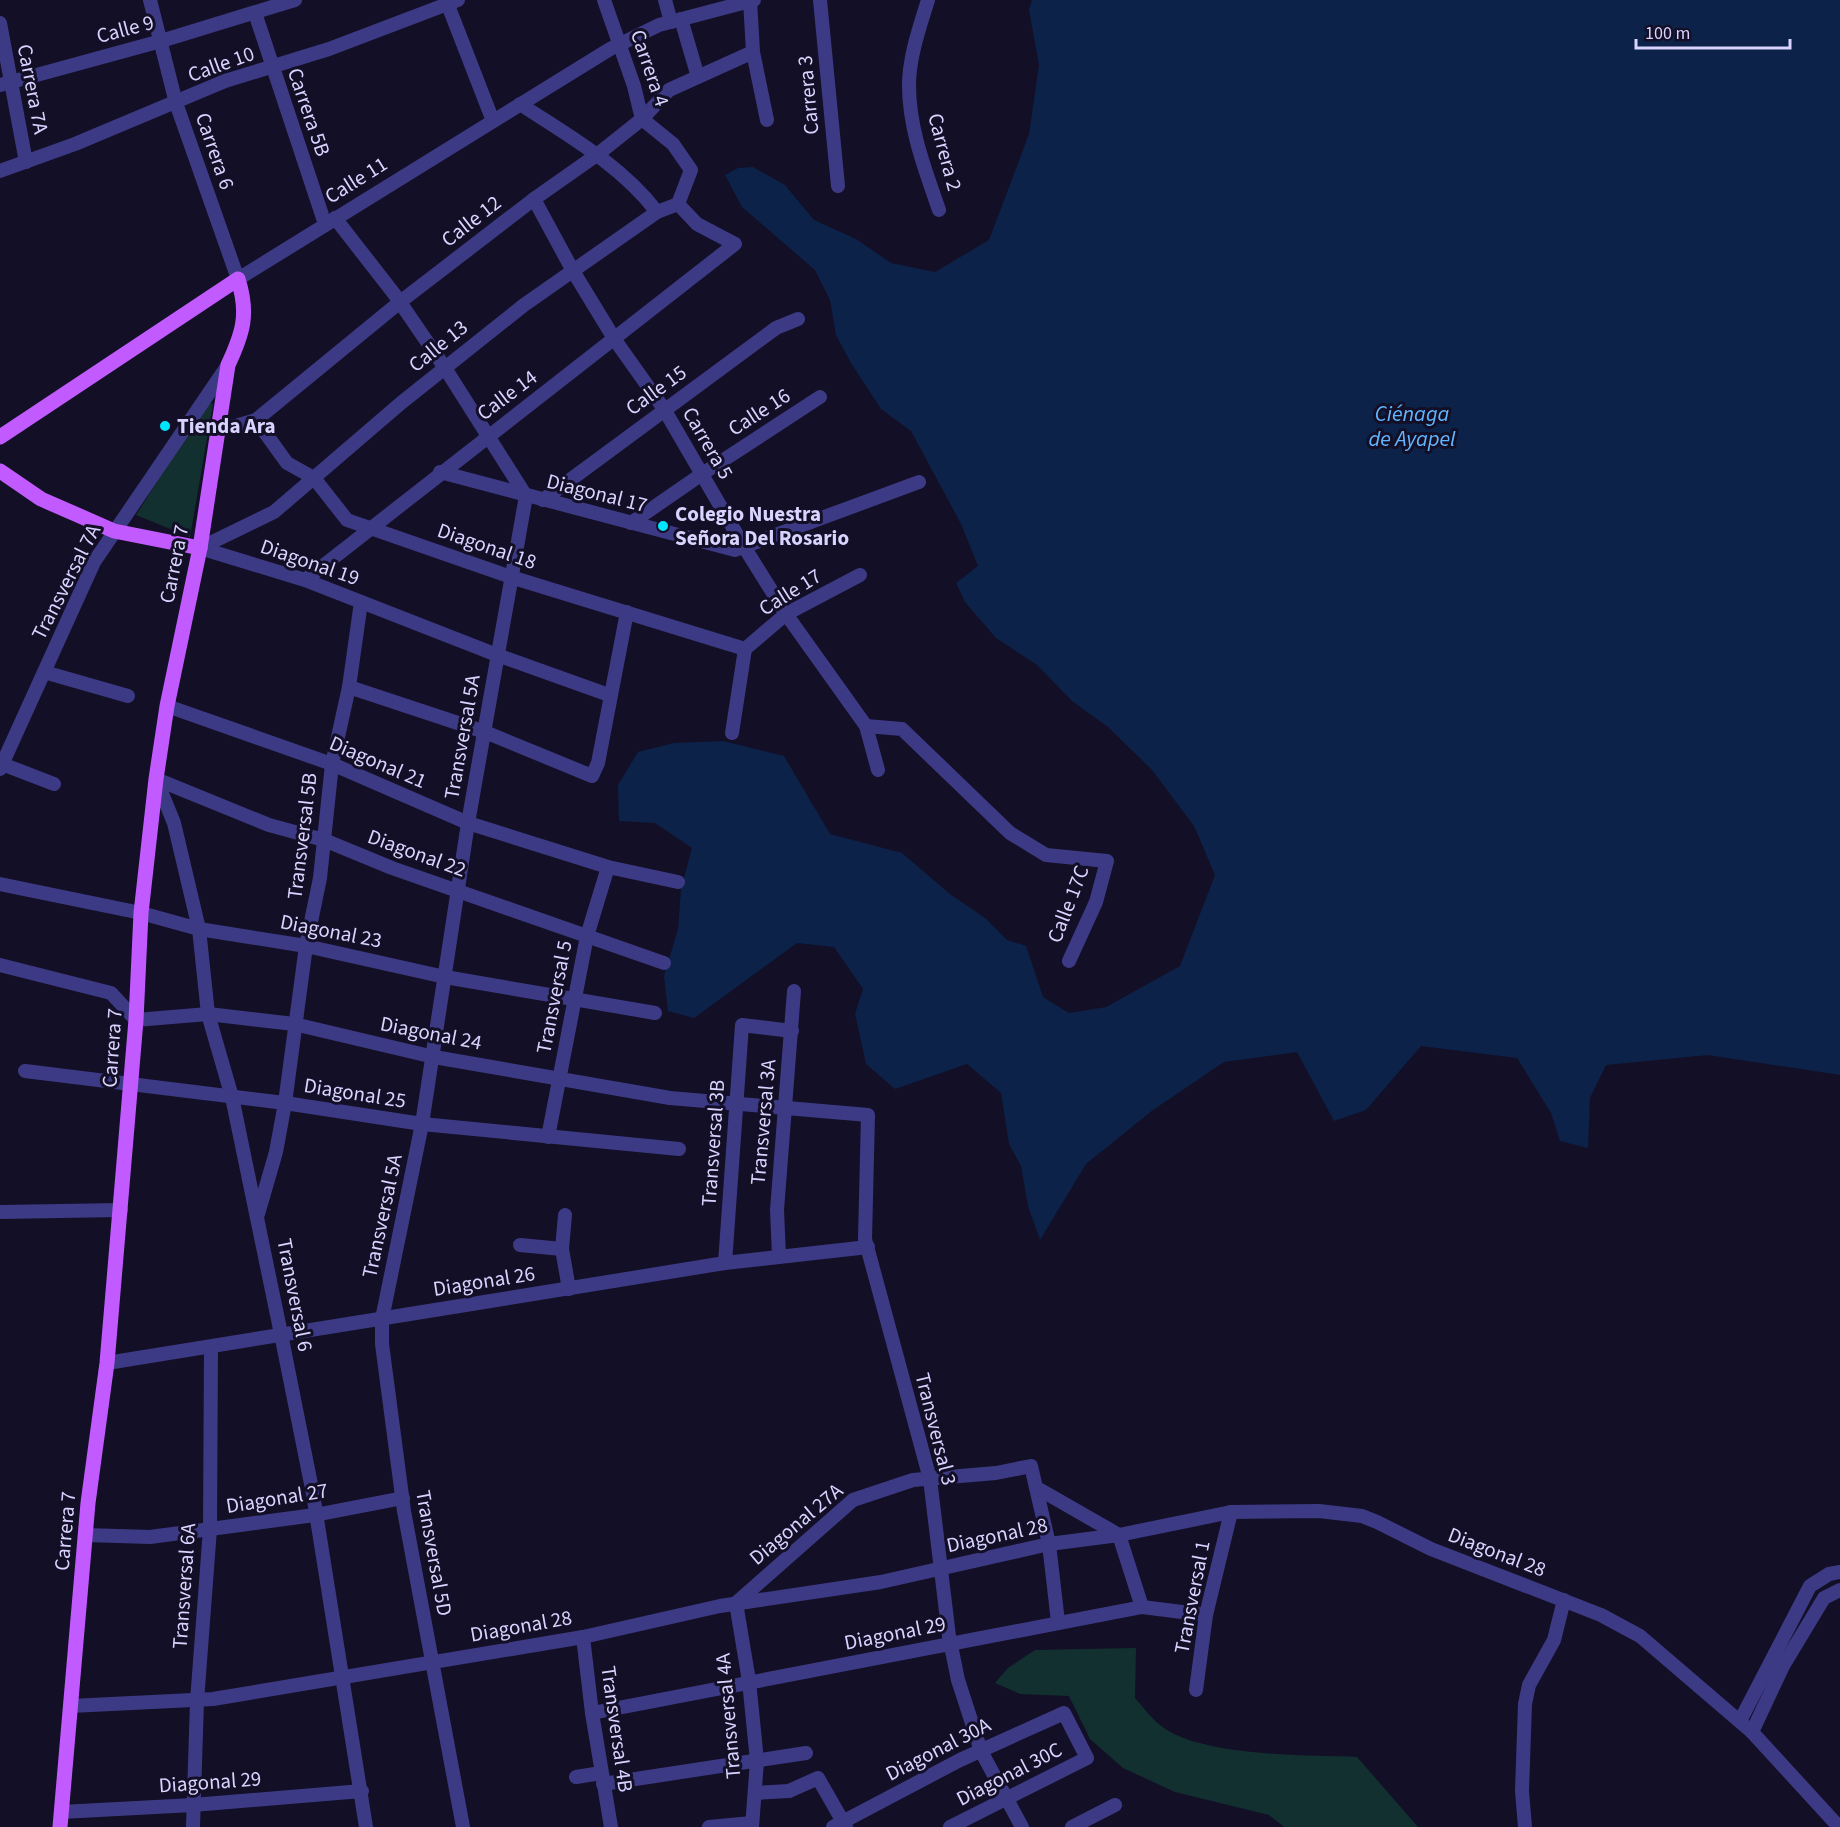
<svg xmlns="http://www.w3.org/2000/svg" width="1840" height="1827" viewBox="0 0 1840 1827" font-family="'Source Sans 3',sans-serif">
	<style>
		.green { fill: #12302f }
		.water { fill: #0c2248 }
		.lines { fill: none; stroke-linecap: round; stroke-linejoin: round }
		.minor { stroke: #3d3a85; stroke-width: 14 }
		.major { stroke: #c25bff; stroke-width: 15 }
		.poi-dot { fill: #00e5ff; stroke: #130f26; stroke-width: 2 }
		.labels { text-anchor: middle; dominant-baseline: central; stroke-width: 6; stroke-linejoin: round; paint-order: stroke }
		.street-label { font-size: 21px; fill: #d9d4ff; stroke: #130f26 }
		.poi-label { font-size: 21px; font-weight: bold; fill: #d9d4ff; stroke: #130f26; text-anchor: start }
		.water-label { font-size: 22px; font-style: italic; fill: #62b6ff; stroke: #130f26 }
	</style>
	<rect width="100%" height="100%" fill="#130f26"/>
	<g class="green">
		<polygon points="208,402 213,404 190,537 136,515"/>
		<path d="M 1136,1648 L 1135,1698 C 1143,1707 1151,1718 1160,1725 C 1199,1757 1307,1755 1357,1757 L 1418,1827 L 1284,1827 L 1269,1815 L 1175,1792 L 1123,1768 L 1090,1739 L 1069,1696 L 1020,1694 L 995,1683 L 1008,1668 L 1035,1650 Z"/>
	</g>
	<polygon class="water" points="1032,0 1840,0 1840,1075 1708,1055 1606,1065 1590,1098 1588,1148 1560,1141 1551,1113 1517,1058 1421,1046 1366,1110 1334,1121 1297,1052 1224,1062 1153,1110 1086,1164 1040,1240 1028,1206 1021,1166 1009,1144 1001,1093 967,1064 895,1089 866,1064 855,1014 863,989 834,947 797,943 694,1018 668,1011 664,976 678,929 681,889 692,848 655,823 619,821 618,785 638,752 674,743 723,741 784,756 830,834 902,853 950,894 985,918 1007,940 1026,946 1043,997 1069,1013 1106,1007 1180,966 1215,875 1194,826 1152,770 1108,727 1072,701 1037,665 996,638 965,602 956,583 978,566 961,524 911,431 881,409 851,363 836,335 830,300 815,270 742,207 725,175 738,168 753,167 785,185 814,220 856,239 891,263 935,272 989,240 1029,134 1039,65 1029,10"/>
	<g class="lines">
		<g class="minor">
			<polyline points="150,0 176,103 238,279 610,49 659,25 754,0"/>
			<polyline points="446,0 493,121"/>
			<polyline points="665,0 671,22"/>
			<polyline points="750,0 753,52 767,120"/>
			<polyline points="820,0 838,186"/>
			<path d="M 928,0 C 920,26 909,57 909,85 C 909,129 925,169 939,210"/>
			<polyline points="255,13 325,224"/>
			<polyline points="681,19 698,77"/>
			<polyline points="0,23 26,162"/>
			<polyline points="0,85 161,41 295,0"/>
			<path d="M 520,104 C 569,136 621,165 657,212"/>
			<polyline points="0,171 75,144 225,81 329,49 458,0"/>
			<polyline points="534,199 573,271 615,340 664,409 743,545 786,614 866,726 878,770"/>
			<polyline points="335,218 395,295 445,368 526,496 468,823 422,1124 382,1319 382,1344 404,1511 463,1827"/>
			<polyline points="256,420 287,463 314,478 347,520 514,578 745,649"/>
			<polyline points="218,431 256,420 400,302 534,199 598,154 642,119 669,90 753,52"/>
			<polyline points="440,472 735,550 919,482"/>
			<polyline points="543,500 776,328 798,319"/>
			<polyline points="631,523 702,474 820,397"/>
			<polyline points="200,548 274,512 401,403 524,305 657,212 678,204 691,170 673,144 642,119 634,86 604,0"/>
			<polyline points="200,548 305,580 497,655 609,695"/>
			<polyline points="305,580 735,244 697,224 678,204"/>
			<polyline points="745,649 786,614 860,575"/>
			<polyline points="44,672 128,696"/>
			<polyline points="349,687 485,732 592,776 598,763 627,612"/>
			<polyline points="167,706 332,764 468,823 608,867 678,882"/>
			<polyline points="866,726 902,729 1010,833 1046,855 1107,861 1096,902 1069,961"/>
			<polyline points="732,733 745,649"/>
			<polyline points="2,764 54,784"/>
			<polyline points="0,769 94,562 228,365"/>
			<polyline points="156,779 174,823 199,929 208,1014 232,1097 281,1334 313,1494 366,1827"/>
			<polyline points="156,779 269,825 324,840 392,868 664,963"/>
			<polyline points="0,884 141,913 199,929 306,946 445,977 655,1013"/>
			<polyline points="0,965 111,993 136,1020 208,1014 294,1024 434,1057 670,1098 868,1115 865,1239 930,1479 949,1636 958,1680 981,1751 1022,1827"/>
			<polyline points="25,1071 285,1103 422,1124 679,1149"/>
			<polyline points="548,1137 587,936 608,867"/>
			<polyline points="0,1212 121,1210"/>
			<polyline points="258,1214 276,1152 285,1103 306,946 320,878 332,764 349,687 361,602"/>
			<polyline points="565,1215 562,1249 569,1289"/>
			<polyline points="520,1245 562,1249"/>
			<polyline points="779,1256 777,1210 794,991"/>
			<polyline points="725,1263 742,1025 792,1031"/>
			<polyline points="107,1363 725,1263 868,1247"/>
			<polyline points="1037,1488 1119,1535"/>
			<polyline points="86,1535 150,1537 315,1515 403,1498"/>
			<polyline points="1119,1535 1142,1607"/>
			<polyline points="583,1637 592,1713 611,1827"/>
			<polyline points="1196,1690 1206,1615 1231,1512"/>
			<polyline points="71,1706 213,1699 583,1637 720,1606 881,1582 1049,1544 1119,1535 1231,1512 1319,1511 1362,1516 1377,1522 1431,1549 1601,1615 1640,1636 1752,1732 1839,1827"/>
			<polyline points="592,1713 1142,1607 1206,1615"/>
			<polyline points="1740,1721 1810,1586 1829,1574 1840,1572"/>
			<polyline points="1752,1732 1783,1666 1824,1598 1840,1590"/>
			<polyline points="576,1777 601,1773"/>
			<polyline points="603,1784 806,1753"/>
			<polyline points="755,1793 789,1791 818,1778 846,1827"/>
			<polyline points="61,1812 193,1805 362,1791"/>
			<polyline points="193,1827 197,1701 210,1529 211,1347"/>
			<polyline points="709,1827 752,1823"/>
			<polyline points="752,1827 757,1761 749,1681 736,1603 853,1500 913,1480 996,1473 1031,1466 1049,1544 1058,1622"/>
			<polyline points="833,1827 960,1760 1064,1713 1087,1758 950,1827"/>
			<polyline points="1072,1827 1115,1805"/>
			<polyline points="1525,1827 1522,1791 1525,1704 1529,1685 1554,1640 1564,1600"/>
		</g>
		<g class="major">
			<path d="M 0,437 L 238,279 C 249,314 243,333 228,365 L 200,548 L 167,706 L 156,779 L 141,913 L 136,1020 L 107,1363 L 88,1503 L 60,1827"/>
			<polyline points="0,471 41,499 114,531 200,548"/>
		</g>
	</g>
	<g class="poi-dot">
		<circle cx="165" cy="426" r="6"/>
		<circle cx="663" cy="526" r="6"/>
	</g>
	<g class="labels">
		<g class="street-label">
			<text transform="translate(125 29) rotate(-15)">Calle 9</text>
			<text transform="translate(221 64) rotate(-20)">Calle 10</text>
			<text transform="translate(650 68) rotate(71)">Carrera 4</text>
			<text transform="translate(33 89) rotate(79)">Carrera 7A</text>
			<text transform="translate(808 95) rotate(-95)">Carrera 3</text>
			<text transform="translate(309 112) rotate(71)">Carrera 5B</text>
			<text transform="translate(215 151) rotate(71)">Carrera 6</text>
			<text transform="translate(945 152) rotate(75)">Carrera 2</text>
			<text transform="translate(356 180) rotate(-32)">Calle 11</text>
			<text transform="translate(471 221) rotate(-38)">Calle 12</text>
			<text transform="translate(438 346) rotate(-39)">Calle 13</text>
			<text transform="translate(656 390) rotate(-36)">Calle 15</text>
			<text transform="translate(507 395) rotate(-37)">Calle 14</text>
			<text transform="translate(759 412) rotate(-33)">Calle 16</text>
			<text transform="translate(708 443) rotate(60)">Carrera 5</text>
			<text transform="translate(597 493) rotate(14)">Diagonal 17</text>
			<text transform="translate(487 546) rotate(19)">Diagonal 18</text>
			<text transform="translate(310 562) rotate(19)">Diagonal 19</text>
			<text transform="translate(174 564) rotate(-79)">Carrera 7</text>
			<text transform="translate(66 582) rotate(-63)">Transversal 7A</text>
			<text transform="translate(790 592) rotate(-32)">Calle 17</text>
			<text transform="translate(462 737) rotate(-80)">Transversal 5A</text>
			<text transform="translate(378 762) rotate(23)">Diagonal 21</text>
			<text transform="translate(302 836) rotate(-83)">Transversal 5B</text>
			<text transform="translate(417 853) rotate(20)">Diagonal 22</text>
			<text transform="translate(1068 904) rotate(-69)">Calle 17C</text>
			<text transform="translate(331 931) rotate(11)">Diagonal 23</text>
			<text transform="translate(554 997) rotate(-79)">Transversal 5</text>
			<text transform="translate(431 1033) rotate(11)">Diagonal 24</text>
			<text transform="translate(112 1048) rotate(-86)">Carrera 7</text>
			<text transform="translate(355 1093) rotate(9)">Diagonal 25</text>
			<text transform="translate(763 1122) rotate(-85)">Transversal 3A</text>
			<text transform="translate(713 1143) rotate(-86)">Transversal 3B</text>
			<text transform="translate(382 1216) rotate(-78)">Transversal 5A</text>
			<text transform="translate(484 1281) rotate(-9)">Diagonal 26</text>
			<text transform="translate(295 1295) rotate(79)">Transversal 6</text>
			<text transform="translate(936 1429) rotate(76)">Transversal 3</text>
			<text transform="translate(277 1498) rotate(-9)">Diagonal 27</text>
			<text transform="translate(796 1524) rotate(-40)">Diagonal 27A</text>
			<text transform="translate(65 1531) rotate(-85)">Carrera 7</text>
			<text transform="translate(997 1535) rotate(-12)">Diagonal 28</text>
			<text transform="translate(1497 1552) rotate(21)">Diagonal 28</text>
			<text transform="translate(434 1553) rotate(80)">Transversal 5D</text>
			<text transform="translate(184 1586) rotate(-86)">Transversal 6A</text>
			<text transform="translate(1192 1597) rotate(-79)">Transversal 1</text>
			<text transform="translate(521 1626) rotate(-10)">Diagonal 28</text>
			<text transform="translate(895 1633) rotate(-11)">Diagonal 29</text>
			<text transform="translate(728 1716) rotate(-95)">Transversal 4A</text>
			<text transform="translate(617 1729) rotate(82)">Transversal 4B</text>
			<text transform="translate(938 1749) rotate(-27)">Diagonal 30A</text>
			<text transform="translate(1009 1774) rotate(-27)">Diagonal 30C</text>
			<text transform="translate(210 1782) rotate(-4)">Diagonal 29</text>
		</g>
		<g class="poi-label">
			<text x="177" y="426">Tienda Ara</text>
			<text x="675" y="514">Colegio Nuestra<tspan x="675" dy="24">Señora Del Rosario</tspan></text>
		</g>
		<g class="water-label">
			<text x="1412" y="414">Ciénaga<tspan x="1412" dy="25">de Ayapel</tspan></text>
		</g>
	</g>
	<path d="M1636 39v9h154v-9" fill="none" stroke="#d9d4ff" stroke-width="3"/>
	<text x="1645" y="39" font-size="18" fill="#d9d4ff" stroke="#130f26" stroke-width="4.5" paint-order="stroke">100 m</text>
</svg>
